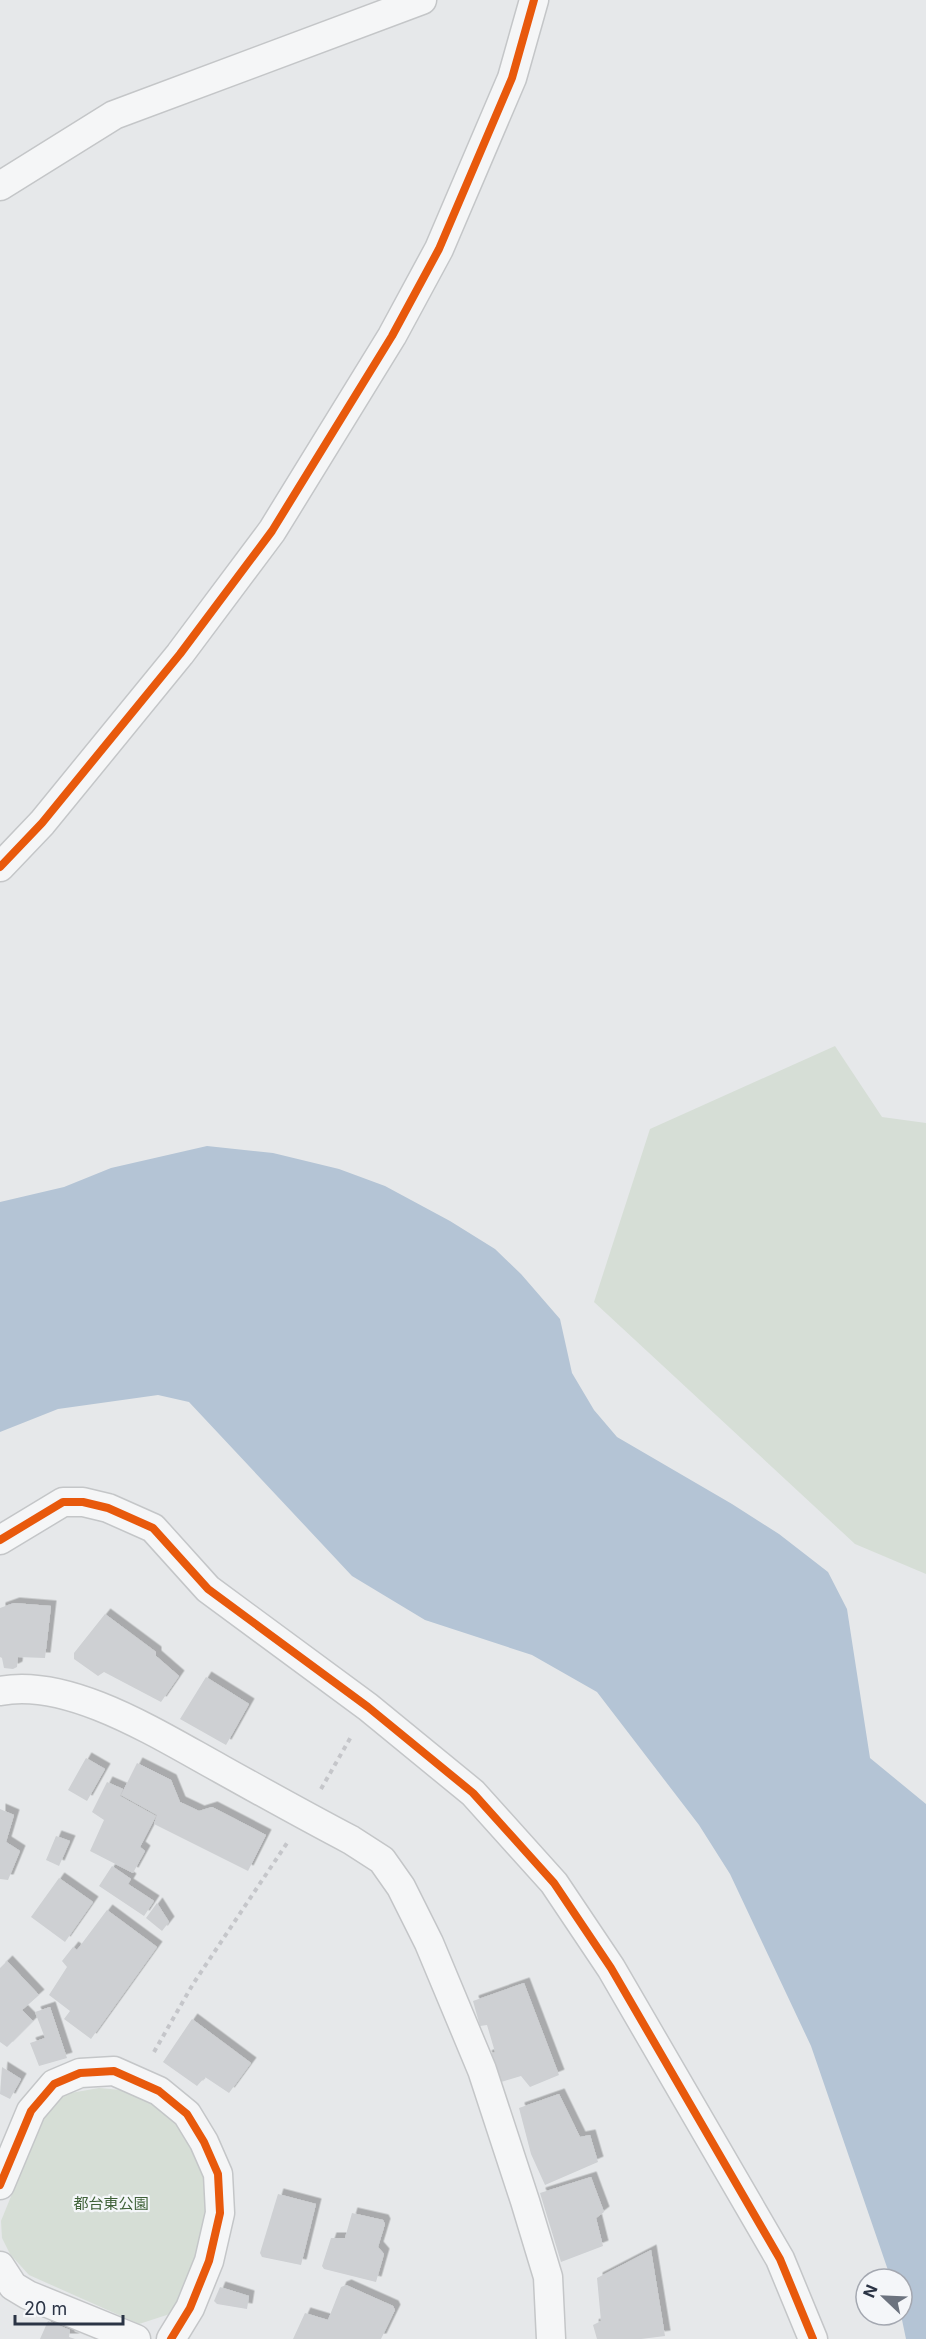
<svg xmlns="http://www.w3.org/2000/svg" width="926" height="2339" viewBox="0 0 926 2339" font-family="Inter,'Noto Sans JP',sans-serif">
	<style>
		.green { fill: #d6ded6 }
		.water { fill: #b4c4d5 }
		.building { fill: #ced0d3; filter: url(#shadow) }
		.lines { fill: none; stroke-linecap: round; stroke-linejoin: round }
		.street-casing { stroke: #c4c6c8; stroke-width: 31 }
		.path { stroke: #c5c6ca; stroke-width: 4; stroke-dasharray: 4.5 4.5; stroke-linecap: butt }
		.street { stroke: #f5f6f7; stroke-width: 28 }
		.cycleway-casing { stroke: #f4f6f9; stroke-width: 11 }
		.cycleway { stroke: #e8590c; stroke-width: 8 }
		.labels { text-anchor: middle; dominant-baseline: central; stroke-width: 4.5; stroke-linejoin: round; paint-order: stroke }
		.park-label { font-size: 15px; fill: #3f6138; stroke: #f4f6f9 }
	</style>
	<defs>
		<filter id="shadow"><feDropShadow dx="5.5" dy="-5.5" stdDeviation="0" flood-color="#0004"/></filter>
	</defs>
	<rect width="100%" height="100%" fill="#e6e8ea"/>
	<g class="green">
		<polygon points="835,1046 882,1117 926,1123 926,1574 855,1544 594,1302 650,1129"/>
		<polygon points="99,2088 132,2091 179,2118 203,2162 209,2212 191,2276 176,2312 139,2324 29,2275 10,2254 2,2238 1,2221 44,2115 65,2094"/>
	</g>
	<polygon class="water" points="207,1146 273,1153 339,1169 385,1186 450,1221 495,1249 521,1274 560,1319 572,1373 594,1410 617,1437 732,1504 779,1534 828,1572 847,1609 870,1758 926,1804 926,2339 906,2339 901,2315 902,2279 891,2279 811,2046 730,1874 699,1825 597,1692 532,1655 425,1620 352,1576 189,1402 158,1395 58,1409 0,1432 0,1202 64,1187 111,1168"/>
	<g class="building">
		<polygon points="14,1603 51,1606 45,1658 18,1657 17,1667 13,1669 4,1668 2,1658 0,1657 0,1608"/>
		<polygon points="105,1614 156,1652 156,1656 179,1676 161,1702 104,1672 98,1676 74,1659 74,1653"/>
		<polygon points="206,1677 249,1704 226,1745 180,1719"/>
		<polygon points="86,1758 105,1769 87,1801 68,1790"/>
		<polygon points="137,1763 171,1780 180,1802 199,1811 212,1807 266,1835 248,1871 154,1824 157,1815 121,1795"/>
		<polygon points="107,1782 123,1789 120,1796 156,1816 140,1847 145,1851 133,1873 90,1851 104,1820 92,1812"/>
		<polygon points="0,1809 14,1815 6,1842 20,1851 8,1880 0,1879"/>
		<polygon points="56,1836 70,1841 59,1866 46,1860"/>
		<polygon points="112,1866 131,1879 128,1884 154,1901 144,1916 99,1886"/>
		<polygon points="59,1878 93,1902 65,1942 31,1917"/>
		<polygon points="157,1903 169,1922 162,1931 146,1918"/>
		<polygon points="107,1910 157,1947 91,2039 64,2019 70,2011 49,1995 67,1967 62,1961 73,1947 77,1950"/>
		<polygon points="7,1961 39,1995 22,2010 33,2021 7,2047 0,2042 0,1968"/>
		<polygon points="524,1983 559,2075 530,2087 521,2076 498,2083 486,2056 495,2052 487,2025 480,2026 473,2001"/>
		<polygon points="50,2007 67,2058 39,2066 30,2043 45,2038 35,2012"/>
		<polygon points="192,2019 251,2063 229,2093 205,2077 197,2086 163,2062"/>
		<polygon points="2,2067 21,2079 10,2099 0,2094"/>
		<polygon points="559,2094 580,2137 590,2135 598,2162 545,2185 531,2154 519,2108"/>
		<polygon points="591,2177 604,2212 596,2218 603,2246 561,2262 540,2193"/>
		<polygon points="278,2194 316,2204 301,2265 262,2257 260,2253"/>
		<polygon points="352,2213 383,2220 385,2224 378,2247 384,2254 376,2282 324,2269 322,2266 331,2238 345,2238"/>
		<polygon points="651,2250 665,2336 641,2339 597,2339 593,2325 601,2321 597,2278"/>
		<polygon points="346,2285 393,2306 395,2310 381,2339 293,2339 305,2313 328,2320 341,2287"/>
		<polygon points="220,2287 249,2296 247,2309 217,2304 214,2301"/>
		<polygon points="48,2321 70,2330 69,2337 75,2339 40,2339"/>
	</g>
	<g class="lines">
		<defs>
			<g id="street">
				<polyline points="0,186 114,115 422,0"/>
				<polyline points="0,867 42,823 180,654 272,531 392,336 439,249 512,78 534,0"/>
				<polyline points="0,1540 63,1502 83,1502 108,1508 153,1528 208,1589 368,1707 473,1793 554,1883 611,1968 780,2259 813,2339"/>
				<path d="M 0,1691 C 70,1677 162,1737 221,1769 C 264,1793 307,1817 351,1840 L 382,1860 L 401,1887 L 429,1943 L 482,2070 L 525,2201 L 548,2277 L 551,2339"/>
				<polyline points="0,2185 31,2111 54,2084 80,2073 114,2071 159,2091 187,2114 204,2142 218,2174 220,2213 209,2261 190,2308 171,2339"/>
				<polyline points="0,2266 13,2286 28,2295 136,2339"/>
			</g>
		</defs>
		<use href="#street" class="street-casing"/>
		<g class="path">
			<polyline points="321,1789 352,1735"/>
			<polyline points="154,2052 193,1984 287,1843"/>
		</g>
		<use href="#street" class="street"/>
		<defs>
			<g id="cycleway">
				<polyline points="0,867 42,823 180,654 272,531 392,336 439,249 512,78 534,0"/>
				<polyline points="0,1540 63,1502 83,1502 108,1508 153,1528 208,1589 368,1707 473,1793 554,1883 611,1968 780,2259 813,2339"/>
				<polyline points="0,2185 31,2111 54,2084 80,2073 114,2071 159,2091 187,2114 204,2142 218,2174 220,2213 209,2261 190,2308 171,2339"/>
			</g>
		</defs>
		<use href="#cycleway" class="cycleway-casing"/>
		<use href="#cycleway" class="cycleway"/>
	</g>
	<g class="labels">
		<g class="park-label">
			<text x="111" y="2203">都台東公園</text>
		</g>
	</g>
	<g transform="translate(884 2297) rotate(293)"><circle r="28" fill="#f4f6f9" stroke="#a4a8b1" stroke-width="1.5"/>
	<path d="M0-4.5L10 22L0 15L-10 22Z" fill="#6c737f"/>
	<text y="-9" font-size="16" font-weight="bold" text-anchor="middle" fill="#2b3445">N</text>
	</g>
	<path d="M15 2315v9h108v-9" fill="none" stroke="#2b3445" stroke-width="3"/>
	<text x="24" y="2315" font-size="18" fill="#2b3445" stroke="#f4f6f9" stroke-width="4.5" paint-order="stroke">20 m</text>
</svg>
